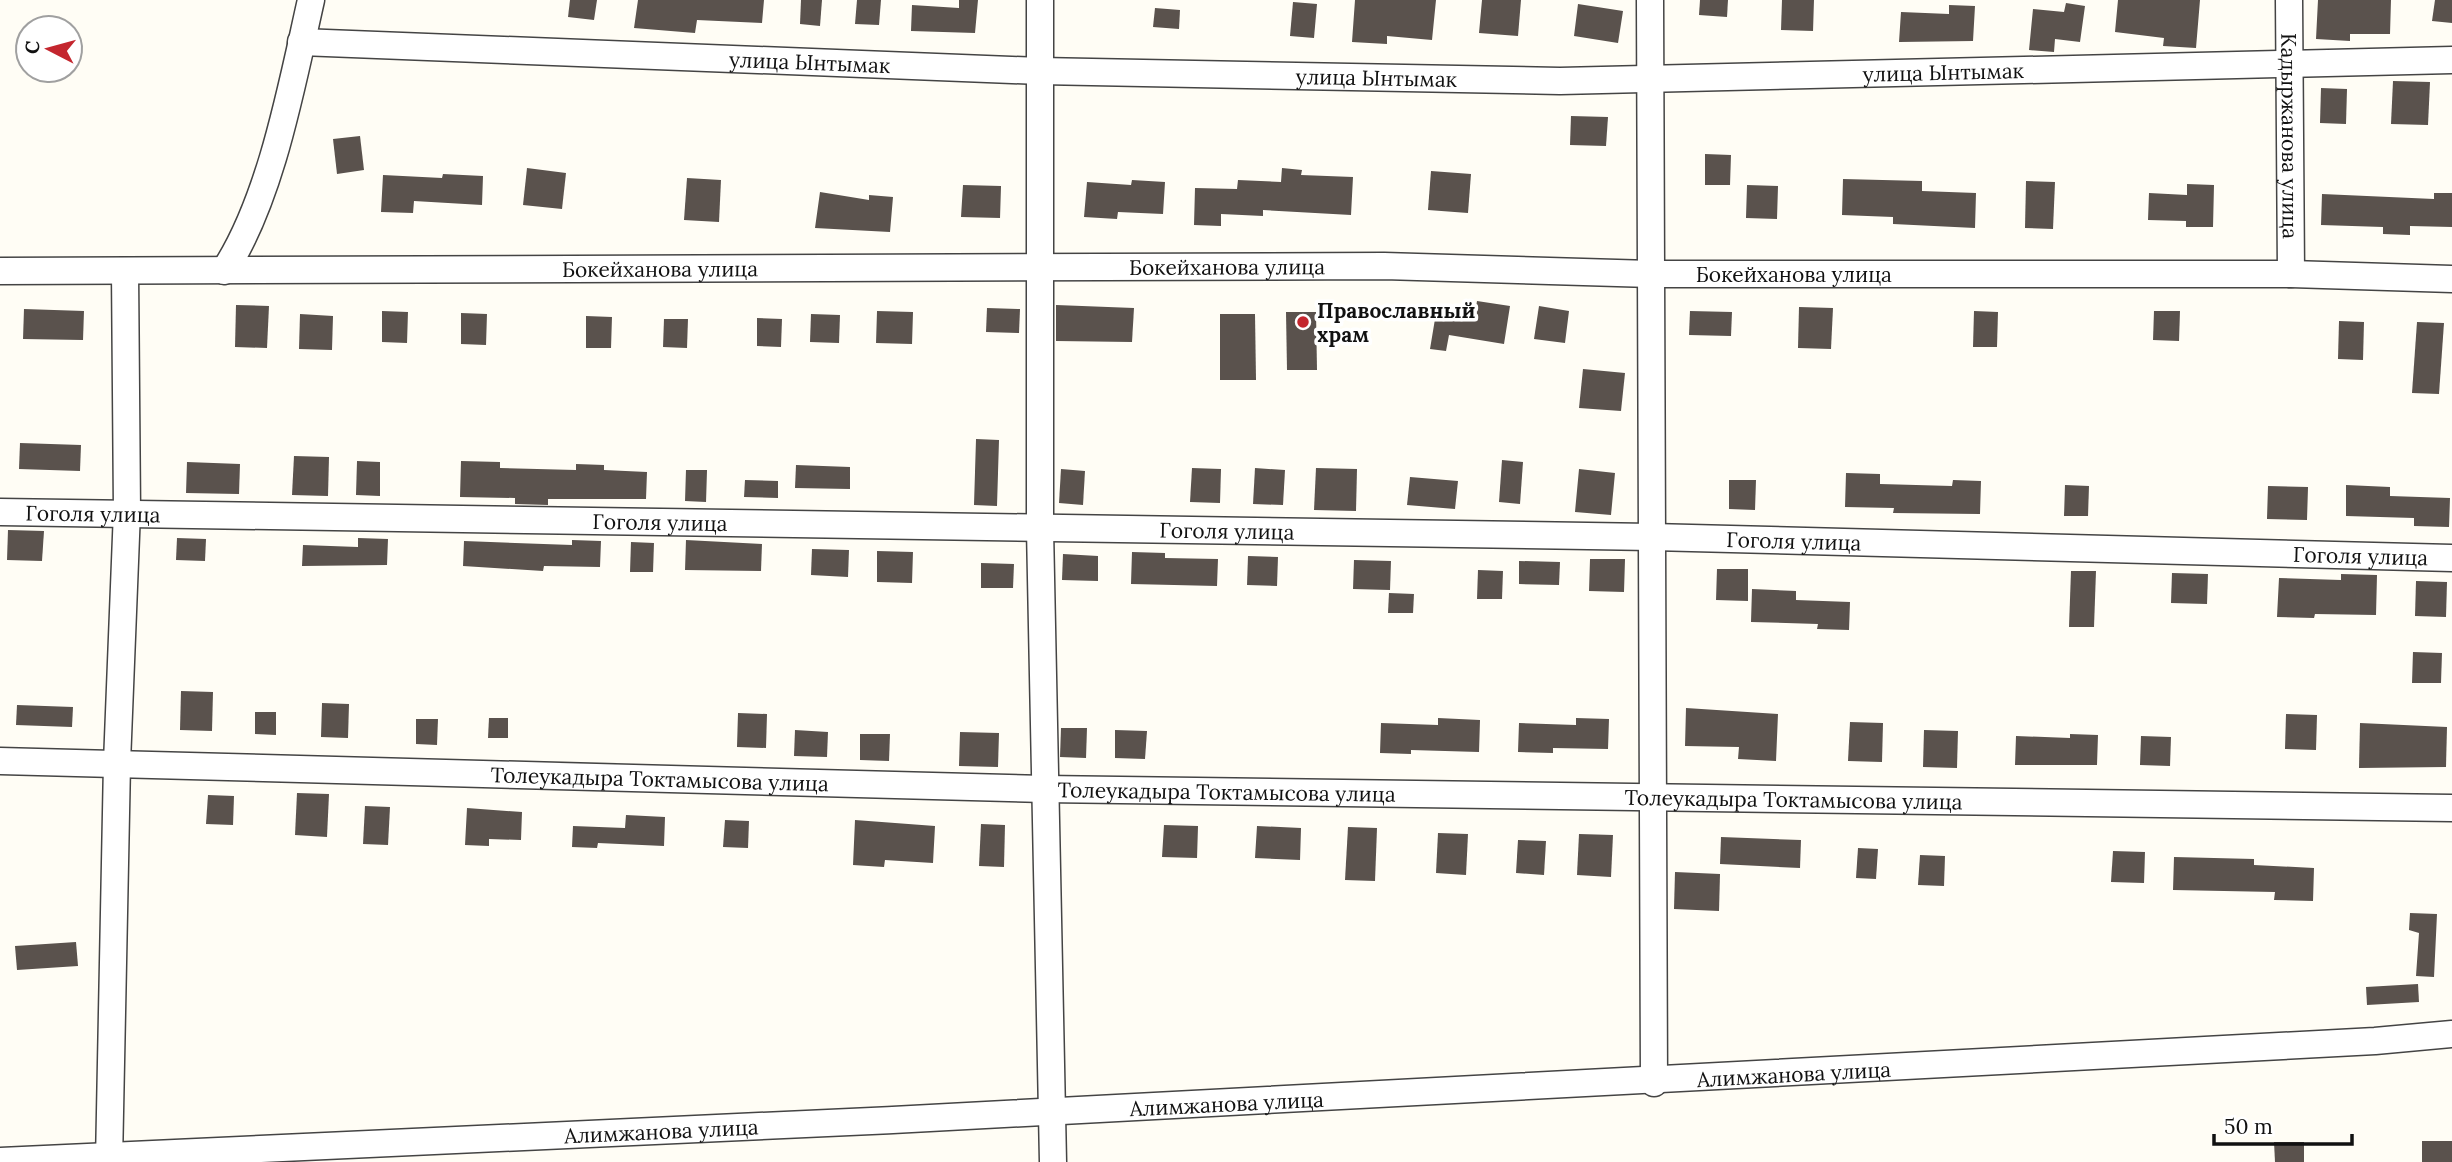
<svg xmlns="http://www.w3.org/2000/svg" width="2452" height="1162" viewBox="0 0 2452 1162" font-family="Lora,serif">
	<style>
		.building { fill: #5a524d }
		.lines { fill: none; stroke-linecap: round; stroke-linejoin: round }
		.minor-casing { stroke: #444; stroke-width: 29 }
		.minor { stroke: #fff; stroke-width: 26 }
		.poi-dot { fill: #c4262e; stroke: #fff; stroke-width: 2.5 }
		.labels { text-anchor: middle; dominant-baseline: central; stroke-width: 7; stroke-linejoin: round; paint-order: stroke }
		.street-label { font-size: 21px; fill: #111; stroke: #fff }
		.poi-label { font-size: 21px; font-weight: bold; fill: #111; stroke: #fff; text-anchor: start }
	</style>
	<rect width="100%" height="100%" fill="#fffdf5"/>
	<g class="building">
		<polygon points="570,0 597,0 594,20 568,17"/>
		<polygon points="638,0 764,0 762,23 697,20 695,33 634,28"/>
		<polygon points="801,0 822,0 820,26 800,24"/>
		<polygon points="857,0 881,0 879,25 855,24"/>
		<polygon points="959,0 978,0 975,33 911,31 912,5 959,8"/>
		<polygon points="1355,0 1436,0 1432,40 1387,36 1387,44 1352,42"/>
		<polygon points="1482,0 1521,0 1518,36 1479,33"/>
		<polygon points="1700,0 1728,0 1727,17 1699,15"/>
		<polygon points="1782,0 1814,0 1813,31 1781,30"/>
		<polygon points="2118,0 2200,0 2196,48 2163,46 2164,38 2115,32"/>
		<polygon points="2318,0 2391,0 2390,34 2350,34 2350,41 2316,39"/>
		<polygon points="2435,0 2452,0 2452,23 2432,21"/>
		<polygon points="1293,2 1317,4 1314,38 1290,36"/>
		<polygon points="2066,3 2085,6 2080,42 2055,39 2054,52 2029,50 2033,9 2064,12"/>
		<polygon points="1578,4 1623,11 1618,43 1574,36"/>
		<polygon points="1949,5 1975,6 1973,41 1899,42 1901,12 1949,14"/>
		<polygon points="1155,8 1180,10 1179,29 1153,27"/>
		<polygon points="2393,81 2430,82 2428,125 2391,124"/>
		<polygon points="2321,88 2347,89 2346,124 2320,123"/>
		<polygon points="1571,116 1608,117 1606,146 1570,145"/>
		<polygon points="360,136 364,170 337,174 333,139"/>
		<polygon points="1705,154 1731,155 1730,185 1705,185"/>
		<polygon points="527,168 566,173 562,209 523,205"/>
		<polygon points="1282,168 1302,170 1301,175 1353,177 1351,215 1263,210 1263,216 1221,214 1221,226 1194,225 1195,188 1237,189 1238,180 1281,182"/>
		<polygon points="1431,171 1471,174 1468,213 1428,210"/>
		<polygon points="443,174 483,176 482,205 414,201 413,213 381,212 383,175 442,178"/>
		<polygon points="687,178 721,180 719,222 684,220"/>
		<polygon points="1843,179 1922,181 1922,191 1976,193 1975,228 1893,224 1893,217 1842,215"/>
		<polygon points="1132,180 1165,182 1163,214 1118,212 1117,219 1084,217 1087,182 1131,185"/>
		<polygon points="2026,181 2055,182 2053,229 2025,228"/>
		<polygon points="2187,184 2214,185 2213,227 2186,227 2186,221 2148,220 2149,193 2187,195"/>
		<polygon points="963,185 1001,186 1000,218 961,217"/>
		<polygon points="1747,185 1778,186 1777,219 1746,218"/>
		<polygon points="820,192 869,200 869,195 893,197 890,232 815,228"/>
		<polygon points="2434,193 2452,193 2452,227 2410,226 2410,235 2383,234 2383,227 2321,225 2322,194 2434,199"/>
		<polygon points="1477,301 1510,306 1504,344 1449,335 1446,351 1430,349 1436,313 1474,319"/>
		<polygon points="236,305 269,306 267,348 235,347"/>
		<polygon points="1056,305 1134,308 1132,342 1056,341"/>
		<polygon points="1539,306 1569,311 1565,343 1534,339"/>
		<polygon points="1799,307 1833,308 1831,349 1798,348"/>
		<polygon points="987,308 1020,309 1019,333 986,332"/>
		<polygon points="24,309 84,311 83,340 23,339"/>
		<polygon points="382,311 408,312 407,343 382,342"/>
		<polygon points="877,311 913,312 912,344 876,343"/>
		<polygon points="1690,311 1732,312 1731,336 1689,335"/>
		<polygon points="1974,311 1998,312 1997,347 1973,347"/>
		<polygon points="2154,311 2180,311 2179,341 2153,340"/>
		<polygon points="1286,312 1316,312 1317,370 1287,370"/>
		<polygon points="461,313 487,314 486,345 461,344"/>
		<polygon points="300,314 333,316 332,350 299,349"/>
		<polygon points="811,314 840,315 839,343 810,342"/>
		<polygon points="1220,314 1255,314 1256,380 1220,380"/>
		<polygon points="586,316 612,317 611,348 586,348"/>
		<polygon points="757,318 782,319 781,347 757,346"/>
		<polygon points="664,319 688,319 687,348 663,347"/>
		<polygon points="2339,321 2364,322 2363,360 2338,359"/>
		<polygon points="2417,322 2444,323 2439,394 2412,393"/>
		<polygon points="1583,369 1625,373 1621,411 1579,408"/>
		<polygon points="976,439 999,440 997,506 974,505"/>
		<polygon points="20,443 81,445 80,471 19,469"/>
		<polygon points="294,456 329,457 328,496 292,495"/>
		<polygon points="1502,460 1523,462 1520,504 1499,502"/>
		<polygon points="357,461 380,462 380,496 356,495"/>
		<polygon points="461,461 500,462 500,468 576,470 576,464 604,465 604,470 647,472 646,499 548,499 548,505 515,504 515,498 460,497"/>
		<polygon points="187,462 240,464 239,494 186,493"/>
		<polygon points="796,465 850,467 850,489 795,488"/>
		<polygon points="1192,468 1221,469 1220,503 1190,502"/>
		<polygon points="1255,468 1285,470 1283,505 1253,504"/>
		<polygon points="1316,468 1357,469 1356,511 1314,510"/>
		<polygon points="1061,469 1085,471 1083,505 1059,503"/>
		<polygon points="1579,469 1615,473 1611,515 1575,512"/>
		<polygon points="686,470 707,470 706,502 685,501"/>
		<polygon points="1846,473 1880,474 1880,484 1952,486 1953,480 1981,481 1980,514 1893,513 1894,508 1845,507"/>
		<polygon points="1410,477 1458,481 1455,509 1407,505"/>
		<polygon points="745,480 778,481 778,498 744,497"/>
		<polygon points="1729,480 1756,480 1755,510 1729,509"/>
		<polygon points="2065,485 2089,486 2088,516 2064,516"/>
		<polygon points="2346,485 2390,487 2390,496 2450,498 2449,527 2414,526 2414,518 2346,516"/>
		<polygon points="2268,486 2308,487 2307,520 2267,519"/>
		<polygon points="8,530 44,531 42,561 7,560"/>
		<polygon points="177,538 206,539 205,561 176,560"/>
		<polygon points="358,538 388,539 387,565 302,566 303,545 358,547"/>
		<polygon points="572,540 601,541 600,567 544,566 543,571 463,566 464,541 572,545"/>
		<polygon points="686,540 762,544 761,571 685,570"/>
		<polygon points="631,542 654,543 653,572 630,572"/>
		<polygon points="812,549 849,550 848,577 811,575"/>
		<polygon points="877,551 913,552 912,583 877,582"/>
		<polygon points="1132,552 1165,553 1165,558 1218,559 1217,586 1131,584"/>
		<polygon points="1063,554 1098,556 1098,581 1062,580"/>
		<polygon points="1248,556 1278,557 1277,586 1247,585"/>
		<polygon points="1590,559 1625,559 1624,592 1589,591"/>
		<polygon points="1354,560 1391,561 1390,590 1353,589"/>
		<polygon points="1519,561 1560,562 1559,585 1519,584"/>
		<polygon points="981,563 1014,564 1013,588 981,588"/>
		<polygon points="1717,569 1748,569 1748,601 1716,600"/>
		<polygon points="1478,570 1503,571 1502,599 1477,599"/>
		<polygon points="2071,571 2096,571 2094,627 2069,627"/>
		<polygon points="2172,573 2208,574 2207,604 2171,603"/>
		<polygon points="2341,574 2377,575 2376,615 2315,614 2314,618 2277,617 2279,578 2341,580"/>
		<polygon points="2416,581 2447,582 2446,617 2415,616"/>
		<polygon points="1752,589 1796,591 1796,600 1850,602 1849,630 1817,629 1818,624 1751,622"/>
		<polygon points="1389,593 1414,594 1413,613 1388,613"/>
		<polygon points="2413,652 2442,653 2441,683 2412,683"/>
		<polygon points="181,691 213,692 212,731 180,730"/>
		<polygon points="322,703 349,704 348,738 321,737"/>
		<polygon points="17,705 73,707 72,727 16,725"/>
		<polygon points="1686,708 1778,714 1776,761 1738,759 1739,747 1685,746"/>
		<polygon points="255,712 276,712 276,735 255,734"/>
		<polygon points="738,713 767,714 766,748 737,747"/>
		<polygon points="2286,714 2317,715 2316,750 2285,749"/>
		<polygon points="489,718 508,718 508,738 488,738"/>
		<polygon points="1438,718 1480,720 1479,752 1411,750 1411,754 1380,753 1381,723 1438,725"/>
		<polygon points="1576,718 1609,719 1608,749 1553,748 1553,753 1518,752 1519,723 1576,725"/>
		<polygon points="416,719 438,719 437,745 416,744"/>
		<polygon points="1850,722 1883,723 1882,762 1848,761"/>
		<polygon points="2360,723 2447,727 2446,767 2359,768"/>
		<polygon points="1061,728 1087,728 1086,758 1060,757"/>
		<polygon points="795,730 828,732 827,757 794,756"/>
		<polygon points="1115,730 1147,731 1145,759 1115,758"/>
		<polygon points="1924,730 1958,731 1957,768 1923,767"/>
		<polygon points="960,732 999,733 998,767 959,766"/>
		<polygon points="860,734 890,734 889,761 860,760"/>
		<polygon points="2070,734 2098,735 2097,765 2015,765 2016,736 2070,738"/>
		<polygon points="2141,736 2171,737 2170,766 2140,765"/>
		<polygon points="297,793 329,794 327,837 295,835"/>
		<polygon points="208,795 234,796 233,825 206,824"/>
		<polygon points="365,806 390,807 388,845 363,844"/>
		<polygon points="467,808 522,812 521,840 489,839 489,846 465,845"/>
		<polygon points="626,815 665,817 664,846 598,843 597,848 572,847 573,826 625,828"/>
		<polygon points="725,820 749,821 748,848 723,847"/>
		<polygon points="855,820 935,826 933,863 885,860 884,867 853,865"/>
		<polygon points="981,824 1005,825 1004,867 979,866"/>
		<polygon points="1164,825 1198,826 1197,858 1162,857"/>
		<polygon points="1257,826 1301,828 1300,860 1255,858"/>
		<polygon points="1348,827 1377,828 1375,881 1345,880"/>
		<polygon points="1438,833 1468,834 1466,875 1436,873"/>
		<polygon points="1579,834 1613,835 1611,877 1577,875"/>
		<polygon points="1721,837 1801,840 1800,868 1720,864"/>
		<polygon points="1518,840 1546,841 1544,875 1516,873"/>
		<polygon points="1858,848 1878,849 1876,879 1856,878"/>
		<polygon points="2113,851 2145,852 2144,883 2111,882"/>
		<polygon points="1920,855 1945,856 1944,886 1918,885"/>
		<polygon points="2174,857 2254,859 2254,865 2314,868 2313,901 2274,900 2275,892 2173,890"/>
		<polygon points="1675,872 1720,874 1719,911 1674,909"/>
		<polygon points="2410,913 2437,914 2434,977 2416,976 2419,933 2409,930"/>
		<polygon points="76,942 78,966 17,970 15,946"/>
		<polygon points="2418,984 2419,1002 2367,1005 2366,987"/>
		<rect x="2422" y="1141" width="30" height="21"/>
		<polygon points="2274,1142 2304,1142 2304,1162 2275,1162"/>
	</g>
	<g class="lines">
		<defs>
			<g id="minor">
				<polyline points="1040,0 1040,529 1053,1162"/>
				<polyline points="1650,0 1654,1083"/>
				<path id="s1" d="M 2289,0 L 2291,274"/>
				<path id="s2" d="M 301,42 L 1040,71 L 1560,81 L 2452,60"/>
				<path id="s3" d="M 0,271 L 1384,266 L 1651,274 L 2291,274 L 2452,279"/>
				<path d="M 224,271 C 271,200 292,84 311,0"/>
				<path id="s4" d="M 0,512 L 1652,537 L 2452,558"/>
				<path id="s5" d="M 0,761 L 1044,789 L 2452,808"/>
				<path id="s6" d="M 0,1161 C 792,1126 1583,1088 2375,1041 L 2452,1034"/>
				<polyline points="109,1162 117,763 127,511 125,271"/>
			</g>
		</defs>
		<use href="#minor" class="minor-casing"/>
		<use href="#minor" class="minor"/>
	</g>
	<circle class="poi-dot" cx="1303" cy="322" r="7"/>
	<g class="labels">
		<g class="street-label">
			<text stroke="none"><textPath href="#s2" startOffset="509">улица Ынтымак</textPath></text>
			<text stroke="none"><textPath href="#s2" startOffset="1643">улица Ынтымак</textPath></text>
			<text stroke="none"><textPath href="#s2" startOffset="1076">улица Ынтымак</textPath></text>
			<text stroke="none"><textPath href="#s1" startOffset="136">Кадыржанова улица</textPath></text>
			<text stroke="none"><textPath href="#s3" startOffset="1227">Бокейханова улица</textPath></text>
			<text stroke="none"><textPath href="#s3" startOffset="660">Бокейханова улица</textPath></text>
			<text stroke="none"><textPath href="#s3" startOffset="1794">Бокейханова улица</textPath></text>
			<text stroke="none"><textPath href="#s4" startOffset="93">Гоголя улица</textPath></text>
			<text stroke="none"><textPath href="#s4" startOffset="660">Гоголя улица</textPath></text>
			<text stroke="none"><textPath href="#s4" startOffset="1227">Гоголя улица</textPath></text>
			<text stroke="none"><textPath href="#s4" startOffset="1794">Гоголя улица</textPath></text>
			<text stroke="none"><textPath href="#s4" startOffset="2361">Гоголя улица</textPath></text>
			<text stroke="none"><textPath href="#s5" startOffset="660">Толеукадыра Токтамысова улица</textPath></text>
			<text stroke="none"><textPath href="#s5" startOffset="1227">Толеукадыра Токтамысова улица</textPath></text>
			<text stroke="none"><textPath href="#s5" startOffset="1794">Толеукадыра Токтамысова улица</textPath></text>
			<text stroke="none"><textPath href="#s6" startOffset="1796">Алимжанова улица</textPath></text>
			<text stroke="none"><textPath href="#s6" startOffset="1228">Алимжанова улица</textPath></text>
			<text stroke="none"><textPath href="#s6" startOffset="662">Алимжанова улица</textPath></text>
		</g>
		<g class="poi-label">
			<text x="1317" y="310">Православный<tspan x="1317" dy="24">храм</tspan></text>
		</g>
	</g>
	<g transform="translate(49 49) rotate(276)"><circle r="33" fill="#ffffff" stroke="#a0a0a0" stroke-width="2"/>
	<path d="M0-5L12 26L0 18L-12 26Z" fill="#c4262e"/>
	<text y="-10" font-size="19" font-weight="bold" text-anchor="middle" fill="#111111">С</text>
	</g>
	<path d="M2214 1134v10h138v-10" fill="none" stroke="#111111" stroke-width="3.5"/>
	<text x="2224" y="1134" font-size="21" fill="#111111" stroke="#ffffff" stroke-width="5" paint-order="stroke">50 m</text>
</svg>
